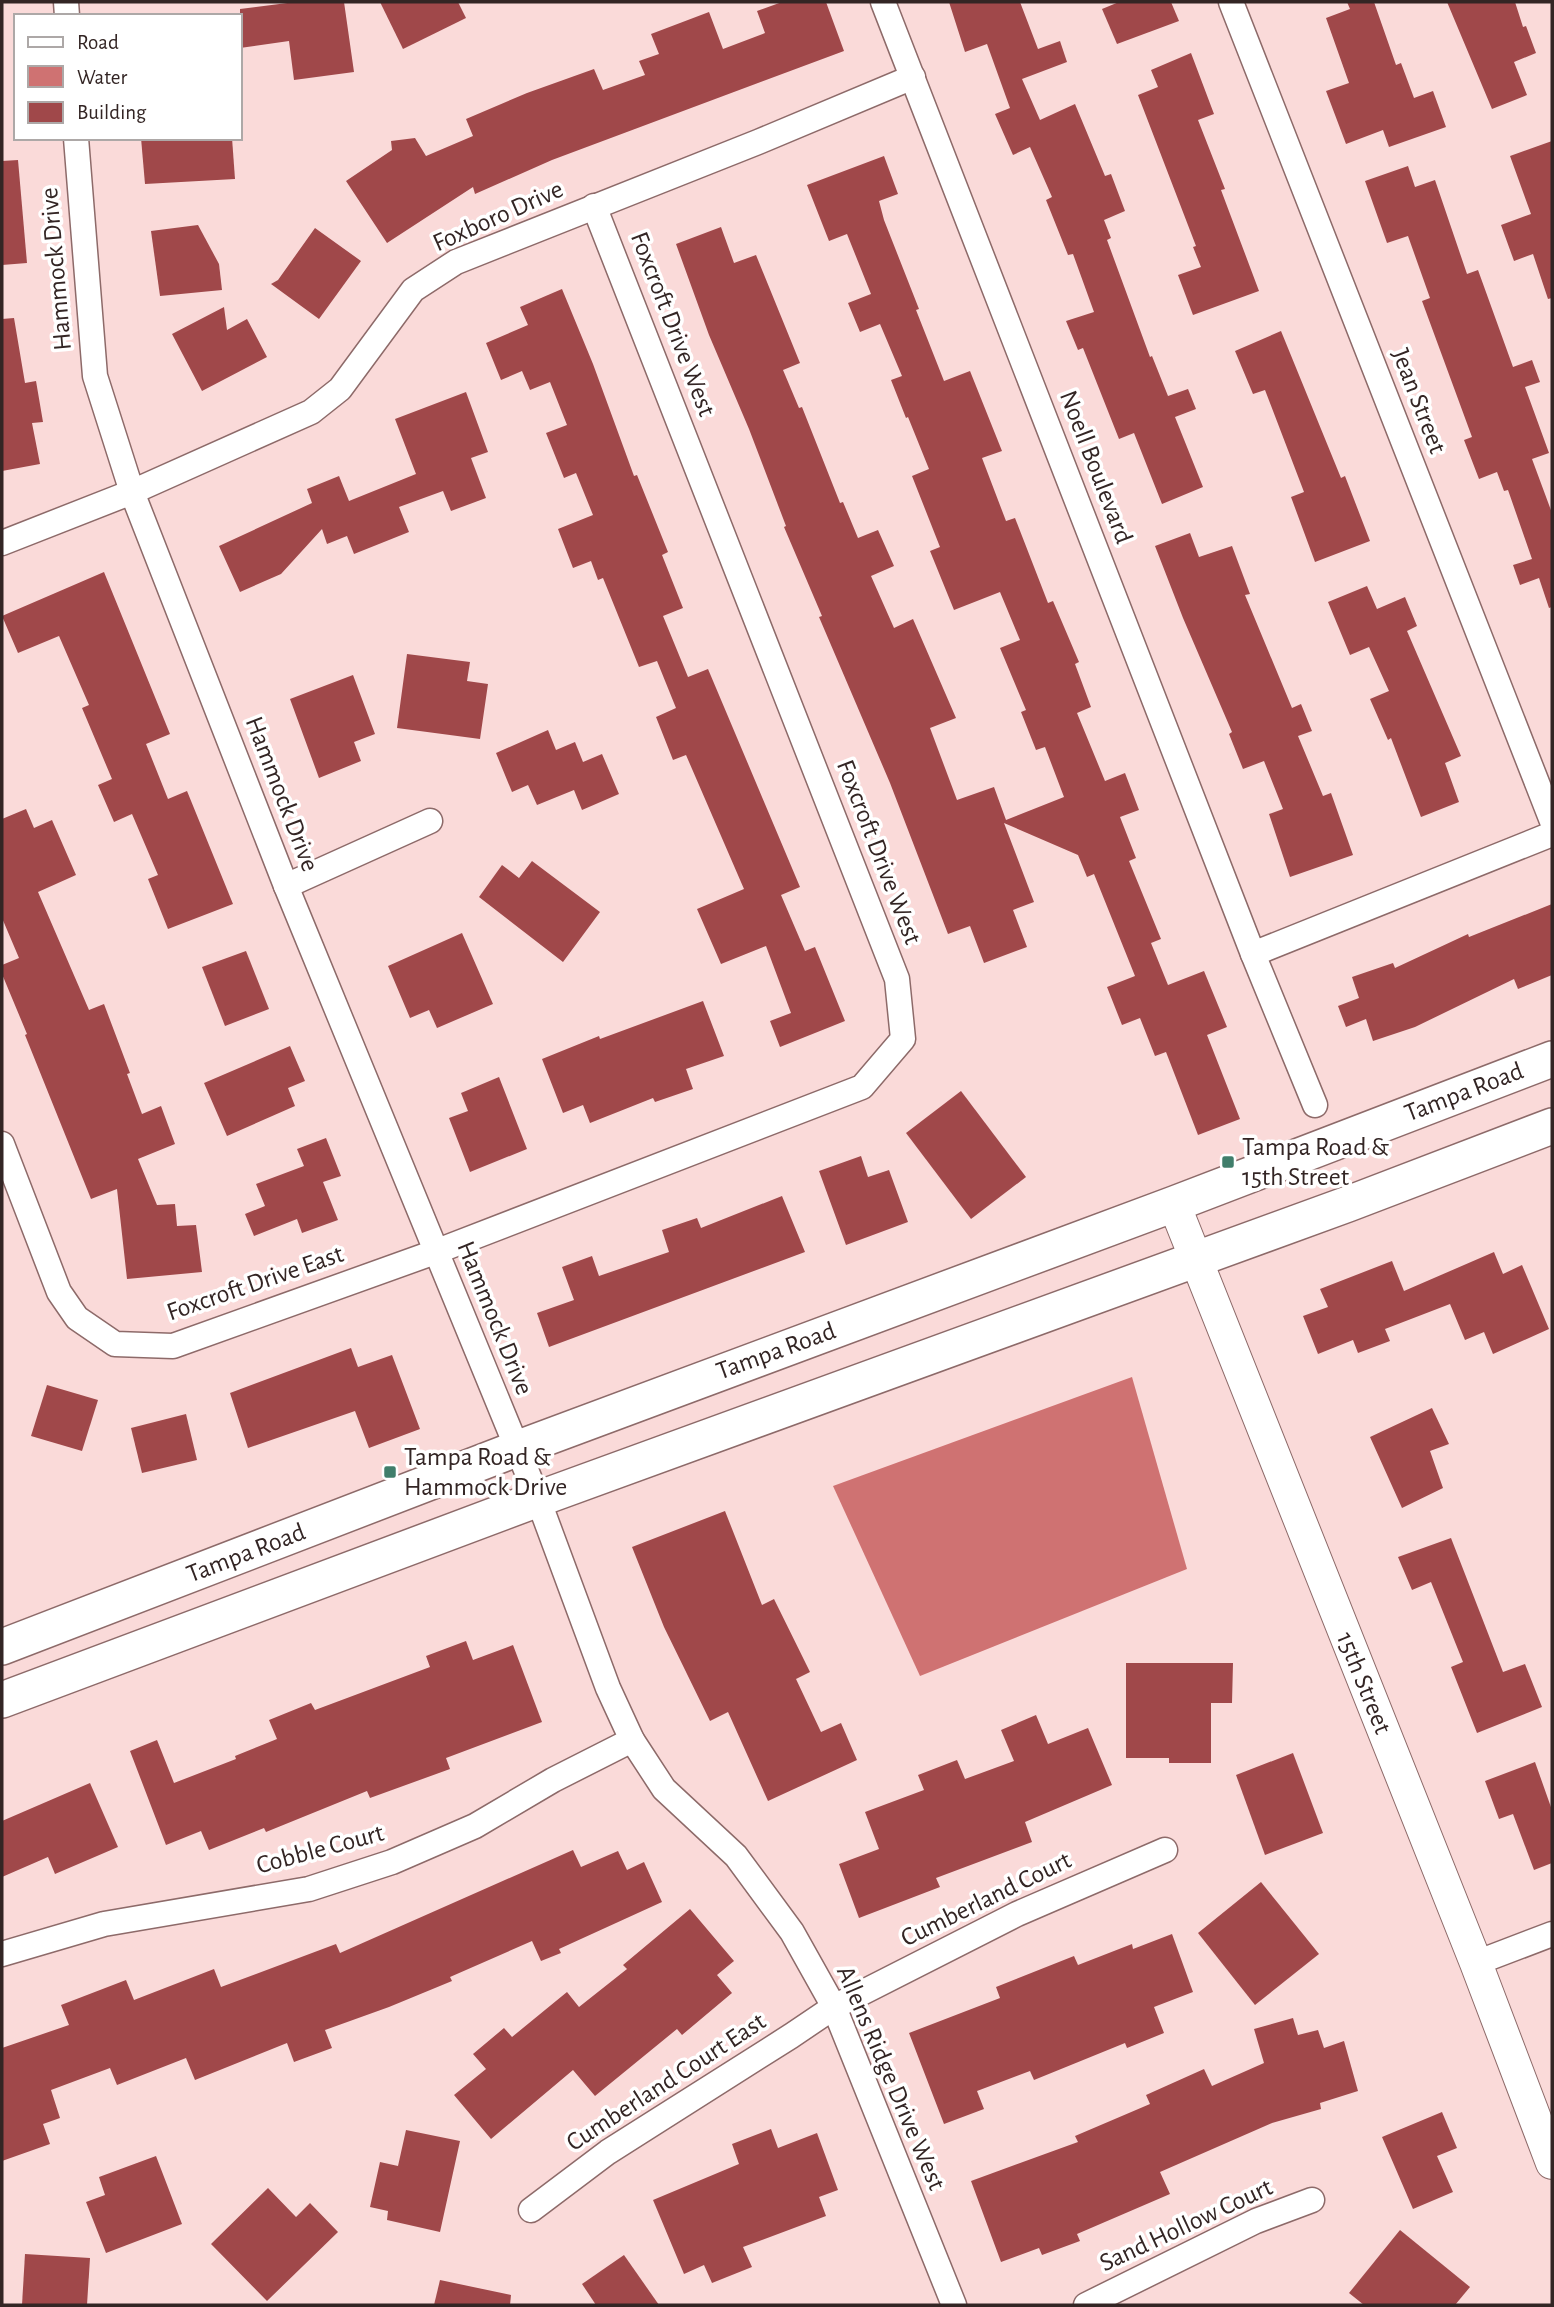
<svg xmlns="http://www.w3.org/2000/svg" width="1554" height="2307" viewBox="0 0 1554 2307" font-family="'Alegreya Sans',sans-serif">
	<style>
		.water { fill: #cf7272 }
		.building { fill: #a0484a }
		.lines { fill: none; stroke-linecap: round; stroke-linejoin: round }
		.minor-casing { stroke: #8d6a69; stroke-width: 27 }
		.tertiary-casing { stroke: #8d6a69; stroke-width: 34 }
		.secondary-casing { stroke: #8d6a69; stroke-width: 38 }
		.minor { stroke: #fff; stroke-width: 24 }
		.tertiary { stroke: #fff; stroke-width: 32 }
		.secondary { stroke: #fff; stroke-width: 35 }
		.poi-dot { fill: #407e6b; stroke: #fff; stroke-width: 2.5 }
		.labels { text-anchor: middle; dominant-baseline: central; stroke-width: 7; stroke-linejoin: round; paint-order: stroke }
		.street-label { font-size: 26px; fill: #332524; stroke: #fff }
		.poi-label { font-size: 26px; fill: #332524; stroke: #fff; text-anchor: start }
	</style>
	<rect width="100%" height="100%" fill="#fadad9"/>
	<polygon class="water" points="1132,1377 1187,1569 920,1676 833,1486"/>
	<g class="building">
		<polygon points="295,2 344,2 354,72 294,80 289,41 240,48 240,9"/>
		<polygon points="380,2 458,2 466,18 403,49"/>
		<polygon points="782,2 826,2 844,51 552,160 475,194 473,187 387,243 346,181 392,150 391,141 415,138 426,156 473,136 466,119 527,93 594,69 603,90 645,75 639,61 659,54 651,34 709,12 723,49 765,33 757,11"/>
		<polygon points="949,2 1020,2 1038,49 1060,41 1067,62 1022,79 1040,120 1075,104 1105,176 1111,174 1125,211 1104,220 1111,238 1107,240 1150,357 1152,356 1168,396 1188,389 1196,409 1175,417 1203,487 1162,504 1134,433 1119,439 1083,348 1078,350 1066,321 1094,312 1073,254 1068,255 1046,200 1052,197 1030,147 1013,155 995,114 1010,108 987,44 965,52"/>
		<polygon points="1119,2 1171,2 1179,21 1117,44 1102,9"/>
		<polygon points="1347,2 1374,2 1396,65 1401,63 1414,98 1433,91 1446,127 1389,147 1383,130 1346,144 1326,91 1349,83 1326,18 1350,9"/>
		<polygon points="1447,2 1515,2 1523,27 1526,26 1536,53 1514,62 1527,95 1492,109"/>
		<polygon points="1191,53 1214,114 1198,120 1225,189 1221,190 1259,291 1193,315 1178,275 1201,267 1193,247 1196,246 1138,95 1158,87 1151,70"/>
		<polygon points="141,138 232,138 235,179 145,184"/>
		<polygon points="1552,141 1552,298 1548,299 1533,254 1514,261 1501,225 1531,214 1510,156"/>
		<polygon points="884,156 898,194 879,201 884,220 919,309 916,310 944,381 970,371 1002,451 982,458 1006,521 1015,518 1048,603 1053,601 1079,662 1075,664 1091,707 1077,713 1105,781 1125,773 1139,810 1120,817 1136,858 1129,861 1161,939 1151,943 1168,985 1204,971 1227,1027 1207,1035 1240,1119 1198,1135 1166,1052 1155,1056 1140,1018 1122,1025 1107,987 1135,976 1094,874 1087,877 1078,855 1004,823 1034,902 1013,910 1027,947 984,963 970,926 948,934 890,783 819,617 822,616 784,527 786,526 749,429 709,335 676,244 721,227 734,263 756,255 800,363 783,370 799,408 802,407 840,503 843,502 858,538 878,530 894,566 871,576 894,628 913,619 956,718 930,728 957,800 994,787 1006,820 1064,797 1045,747 1036,750 1021,712 1026,710 1000,648 1020,640 1000,592 954,610 930,551 940,547 912,476 929,469 908,417 906,418 891,380 902,376 880,324 860,332 848,303 871,294 847,234 829,241 807,185"/>
		<polygon points="18,160 27,263 2,265 2,161"/>
		<polygon points="1408,166 1415,187 1435,180 1467,274 1478,270 1513,367 1532,360 1540,382 1525,387 1549,453 1532,459 1552,513 1552,607 1549,608 1539,578 1520,585 1513,565 1532,559 1508,490 1504,491 1497,472 1479,479 1464,440 1472,437 1422,301 1430,298 1408,236 1387,243 1365,181"/>
		<polygon points="198,225 219,264 222,290 160,296 151,231"/>
		<polygon points="315,228 361,261 319,319 271,284 278,280"/>
		<polygon points="562,289 593,364 634,476 637,475 668,552 662,555 683,608 663,616 688,677 708,669 800,887 781,895 805,951 815,947 845,1021 780,1047 770,1021 791,1013 766,946 721,964 697,909 744,889 686,755 673,760 656,717 676,708 657,661 639,667 603,578 598,580 591,561 573,568 558,529 593,515 576,473 564,478 546,433 567,425 550,382 530,390 522,371 501,380 486,343 528,325 520,307"/>
		<polygon points="224,307 227,330 247,319 267,357 202,391 172,334"/>
		<polygon points="14,318 25,383 36,381 43,422 32,423 40,464 2,471 2,319"/>
		<polygon points="1281,331 1341,478 1345,476 1370,541 1315,562 1291,497 1304,492 1265,390 1253,394 1235,351"/>
		<polygon points="466,392 488,452 471,458 486,498 451,511 443,491 399,507 409,532 354,554 347,536 327,544 322,529 281,574 240,592 219,546 312,503 307,489 339,476 349,501 416,474 395,419"/>
		<polygon points="1190,533 1199,557 1232,546 1250,594 1245,595 1292,708 1301,704 1312,731 1298,736 1323,796 1331,793 1353,855 1290,877 1269,814 1283,809 1264,761 1243,769 1229,734 1232,732 1183,618 1155,546"/>
		<polygon points="104,572 170,734 146,744 168,799 187,791 233,904 168,929 148,879 158,875 132,814 114,822 98,785 112,779 82,708 89,705 59,636 18,653 2,616"/>
		<polygon points="1367,586 1377,609 1405,597 1417,626 1407,631 1461,756 1445,763 1459,802 1421,817 1391,738 1388,740 1370,699 1389,691 1369,647 1350,655 1328,602"/>
		<polygon points="407,654 470,662 467,681 488,684 480,739 397,728"/>
		<polygon points="353,675 375,734 354,742 361,761 319,778 290,699"/>
		<polygon points="548,730 556,750 575,742 583,762 602,754 619,794 582,810 574,790 537,805 528,785 512,792 496,753"/>
		<polygon points="26,809 34,828 52,820 76,875 38,892 89,1010 104,1004 130,1073 127,1074 142,1114 161,1106 175,1144 138,1159 157,1205 175,1204 177,1226 196,1225 202,1272 127,1279 117,1189 91,1199 25,1035 27,1034 2,974 2,965 19,958 2,918 2,819"/>
		<polygon points="532,861 600,912 563,962 479,897 502,865 519,878"/>
		<polygon points="1552,904 1552,975 1518,989 1514,979 1415,1027 1373,1041 1366,1019 1346,1027 1338,1006 1359,998 1352,977 1393,963 1395,968 1468,934 1469,937"/>
		<polygon points="462,933 493,1004 437,1028 429,1010 410,1018 388,966"/>
		<polygon points="246,951 269,1009 225,1026 202,967"/>
		<polygon points="703,1001 724,1056 686,1069 693,1089 655,1102 653,1098 590,1123 583,1105 563,1113 542,1059 599,1036 600,1039"/>
		<polygon points="290,1046 305,1081 288,1088 295,1106 227,1136 204,1083"/>
		<polygon points="499,1077 527,1149 470,1172 449,1118 468,1111 461,1093"/>
		<polygon points="961,1091 1026,1177 971,1219 906,1133"/>
		<polygon points="326,1138 341,1176 323,1182 338,1220 302,1233 297,1219 254,1236 245,1214 265,1206 256,1184 304,1166 297,1149"/>
		<polygon points="861,1156 868,1177 889,1170 908,1222 846,1245 819,1171"/>
		<polygon points="782,1196 805,1252 549,1347 537,1313 574,1300 562,1267 592,1256 599,1276 669,1252 662,1230 697,1218 701,1228"/>
		<polygon points="1494,1252 1503,1274 1522,1265 1549,1329 1493,1354 1484,1332 1465,1340 1450,1304 1385,1329 1390,1341 1358,1353 1353,1340 1318,1354 1303,1316 1328,1307 1320,1289 1392,1261 1404,1291"/>
		<polygon points="351,1348 358,1367 392,1355 420,1429 369,1448 355,1411 248,1448 230,1393"/>
		<polygon points="47,1385 98,1400 82,1451 31,1436"/>
		<polygon points="1432,1408 1449,1444 1430,1451 1443,1488 1402,1508 1370,1437"/>
		<polygon points="186,1414 197,1460 142,1473 131,1428"/>
		<polygon points="725,1511 762,1605 774,1599 810,1672 796,1679 821,1732 841,1723 857,1760 768,1801 728,1712 710,1721 664,1627 632,1547"/>
		<polygon points="1451,1538 1503,1672 1525,1664 1542,1707 1477,1733 1451,1667 1463,1662 1431,1582 1412,1590 1398,1557"/>
		<polygon points="466,1641 473,1660 513,1645 542,1722 446,1758 450,1769 370,1798 367,1791 266,1832 264,1828 209,1850 201,1831 166,1845 130,1751 157,1740 174,1783 236,1759 235,1756 277,1739 269,1720 311,1703 315,1710 430,1667 426,1656"/>
		<polygon points="1126,1663 1233,1663 1232,1703 1211,1703 1211,1763 1169,1763 1169,1758 1126,1758"/>
		<polygon points="1036,1715 1048,1744 1088,1728 1112,1785 1025,1822 1032,1842 936,1878 940,1887 859,1918 839,1864 879,1849 865,1812 924,1790 918,1775 957,1760 965,1779 1014,1761 1001,1730"/>
		<polygon points="1293,1753 1323,1833 1265,1855 1236,1775"/>
		<polygon points="1535,1762 1552,1810 1552,1863 1534,1870 1513,1814 1499,1819 1485,1781"/>
		<polygon points="90,1783 118,1847 55,1874 48,1857 2,1877 2,1821"/>
		<polygon points="573,1850 581,1867 618,1851 627,1870 644,1862 662,1902 559,1949 561,1953 541,1961 532,1941 450,1977 452,1981 389,2007 325,2030 332,2048 294,2062 287,2043 195,2080 186,2058 117,2085 110,2068 51,2090 60,2118 43,2124 50,2144 2,2161 2,2048 69,2025 61,2005 126,1980 134,2000 214,1969 221,1987 336,1944 340,1953"/>
		<polygon points="1261,1882 1319,1954 1255,2005 1198,1933"/>
		<polygon points="690,1909 734,1961 717,1975 732,1993 682,2035 677,2029 595,2096 573,2070 491,2139 454,2095 486,2069 473,2054 504,2028 512,2037 567,1992 579,2007 627,1969 623,1965"/>
		<polygon points="1172,1934 1193,1992 1154,2007 1164,2033 1127,2048 1125,2043 1034,2080 1030,2071 977,2091 984,2109 944,2124 909,2033 1000,1998 996,1987 1074,1956 1078,1965 1132,1944 1133,1949"/>
		<polygon points="1293,2018 1298,2035 1318,2030 1324,2048 1344,2041 1358,2091 1320,2103 1321,2109 1272,2123 1160,2172 1170,2194 1077,2234 1080,2241 1042,2255 1039,2248 1001,2262 971,2181 1078,2142 1075,2136 1150,2104 1146,2095 1204,2069 1212,2086 1264,2063 1254,2029"/>
		<polygon points="1442,2112 1457,2148 1437,2156 1453,2192 1413,2209 1382,2137"/>
		<polygon points="771,2129 778,2148 817,2133 838,2190 819,2197 826,2216 743,2247 752,2267 712,2283 704,2265 684,2274 653,2200 739,2164 732,2144"/>
		<polygon points="406,2130 460,2141 440,2232 387,2220 388,2211 370,2207 380,2162 398,2166"/>
		<polygon points="156,2156 182,2224 106,2253 86,2202 105,2195 99,2177"/>
		<polygon points="268,2188 296,2217 310,2203 338,2232 267,2301 211,2244"/>
		<polygon points="1400,2230 1470,2287 1455,2305 1364,2305 1349,2293"/>
		<polygon points="25,2254 90,2258 87,2305 22,2305"/>
		<polygon points="624,2255 659,2305 596,2305 582,2284"/>
		<polygon points="440,2280 511,2295 510,2305 434,2305"/>
	</g>
	<g class="lines">
		<defs>
			<g id="minor">
				<polyline points="66,2 67,16"/>
				<polyline points="883,2 1253,954 1315,1105"/>
				<polyline points="1231,2 1552,821"/>
				<polyline points="76,138 95,376 132,492 286,886 538,1499 608,1688 632,1740 664,1789 736,1856 792,1932 834,2007 954,2305"/>
				<polyline points="2,543 132,492 311,412 340,389 413,290 456,262 758,142 913,77"/>
				<polyline points="286,886 430,821"/>
				<polyline points="1253,954 1552,834"/>
				<polyline points="2,1144 59,1292 77,1318 115,1344 173,1346 435,1252 862,1087 903,1039 897,979 594,206"/>
				<polyline points="2,1954 104,1924 309,1889 392,1862 475,1826 553,1780 632,1740"/>
				<polyline points="1476,1963 1552,1934"/>
				<polyline points="531,2210 608,2152 791,2036 834,2007 1017,1914 1165,1850"/>
				<polyline points="1086,2305 1256,2221 1312,2200"/>
			</g>
			<polyline id="tertiary" points="1174,1204 1476,1963 1552,2163"/>
			<g id="secondary">
				<polyline points="2,1647 516,1449 1174,1204 1552,1059"/>
				<polyline points="2,1700 538,1499 1348,1204 1552,1126"/>
			</g>
		</defs>
		<use href="#minor" class="minor-casing"/>
		<use href="#tertiary" class="tertiary-casing"/>
		<use href="#secondary" class="secondary-casing"/>
		<use href="#minor" class="minor"/>
		<use href="#tertiary" class="tertiary"/>
		<use href="#secondary" class="secondary"/>
	</g>
	<g class="poi-dot">
		<rect x="1221" y="1155" width="14" height="14" rx="3.5"/>
		<rect x="383" y="1465" width="14" height="14" rx="3.5"/>
	</g>
	<g class="labels">
		<g class="street-label">
			<text transform="translate(498 216) rotate(-24)">Foxboro Drive</text>
			<text transform="translate(56 269) rotate(-95)">Hammock Drive</text>
			<text transform="translate(673 324) rotate(69)">Foxcroft Drive West</text>
			<text transform="translate(1419 401) rotate(69)">Jean Street</text>
			<text transform="translate(1096 467) rotate(69)">Noell Boulevard</text>
			<text transform="translate(282 794) rotate(69)">Hammock Drive</text>
			<text transform="translate(879 852) rotate(69)">Foxcroft Drive West</text>
			<text transform="translate(1464 1092) rotate(-21)">Tampa Road</text>
			<text transform="translate(255 1283) rotate(-19)">Foxcroft Drive East</text>
			<text transform="translate(495 1318) rotate(68)">Hammock Drive</text>
			<text transform="translate(776 1351) rotate(-20)">Tampa Road</text>
			<text transform="translate(246 1553) rotate(-21)">Tampa Road</text>
			<text transform="translate(1364 1683) rotate(68)">15th Street</text>
			<text transform="translate(320 1849) rotate(-15)">Cobble Court</text>
			<text transform="translate(986 1899) rotate(-26)">Cumberland Court</text>
			<text transform="translate(891 2078) rotate(67)">Allens Ridge Drive West</text>
			<text transform="translate(666 2082) rotate(-33)">Cumberland Court East</text>
			<text transform="translate(1186 2225) rotate(-25)">Sand Hollow Court</text>
		</g>
		<g class="poi-label">
			<text x="1242" y="1147">Tampa Road &amp;<tspan x="1242" dy="30">15th Street</tspan></text>
			<text x="404" y="1457">Tampa Road &amp;<tspan x="404" dy="30">Hammock Drive</tspan></text>
		</g>
	</g>
	<rect width="1554" height="2307" fill="none" stroke="#332524" stroke-width="7"/>
	<rect x="14" y="14" width="228" height="126" fill="#ffffff" stroke="#ada8a7" stroke-width="2"/>
	<rect x="28" y="37" width="35" height="10" fill="#ffffff" stroke="#ada8a7" stroke-width="2"/>
	<text x="77" y="49" font-size="21" fill="#332524">Road</text>
	<rect x="28" y="66" width="35" height="21" fill="#cf7272" stroke="#ada8a7" stroke-width="2"/>
	<text x="77" y="84" font-size="21" fill="#332524">Water</text>
	<rect x="28" y="102" width="35" height="21" fill="#a0484a" stroke="#ada8a7" stroke-width="2"/>
	<text x="77" y="119" font-size="21" fill="#332524">Building</text>
</svg>
